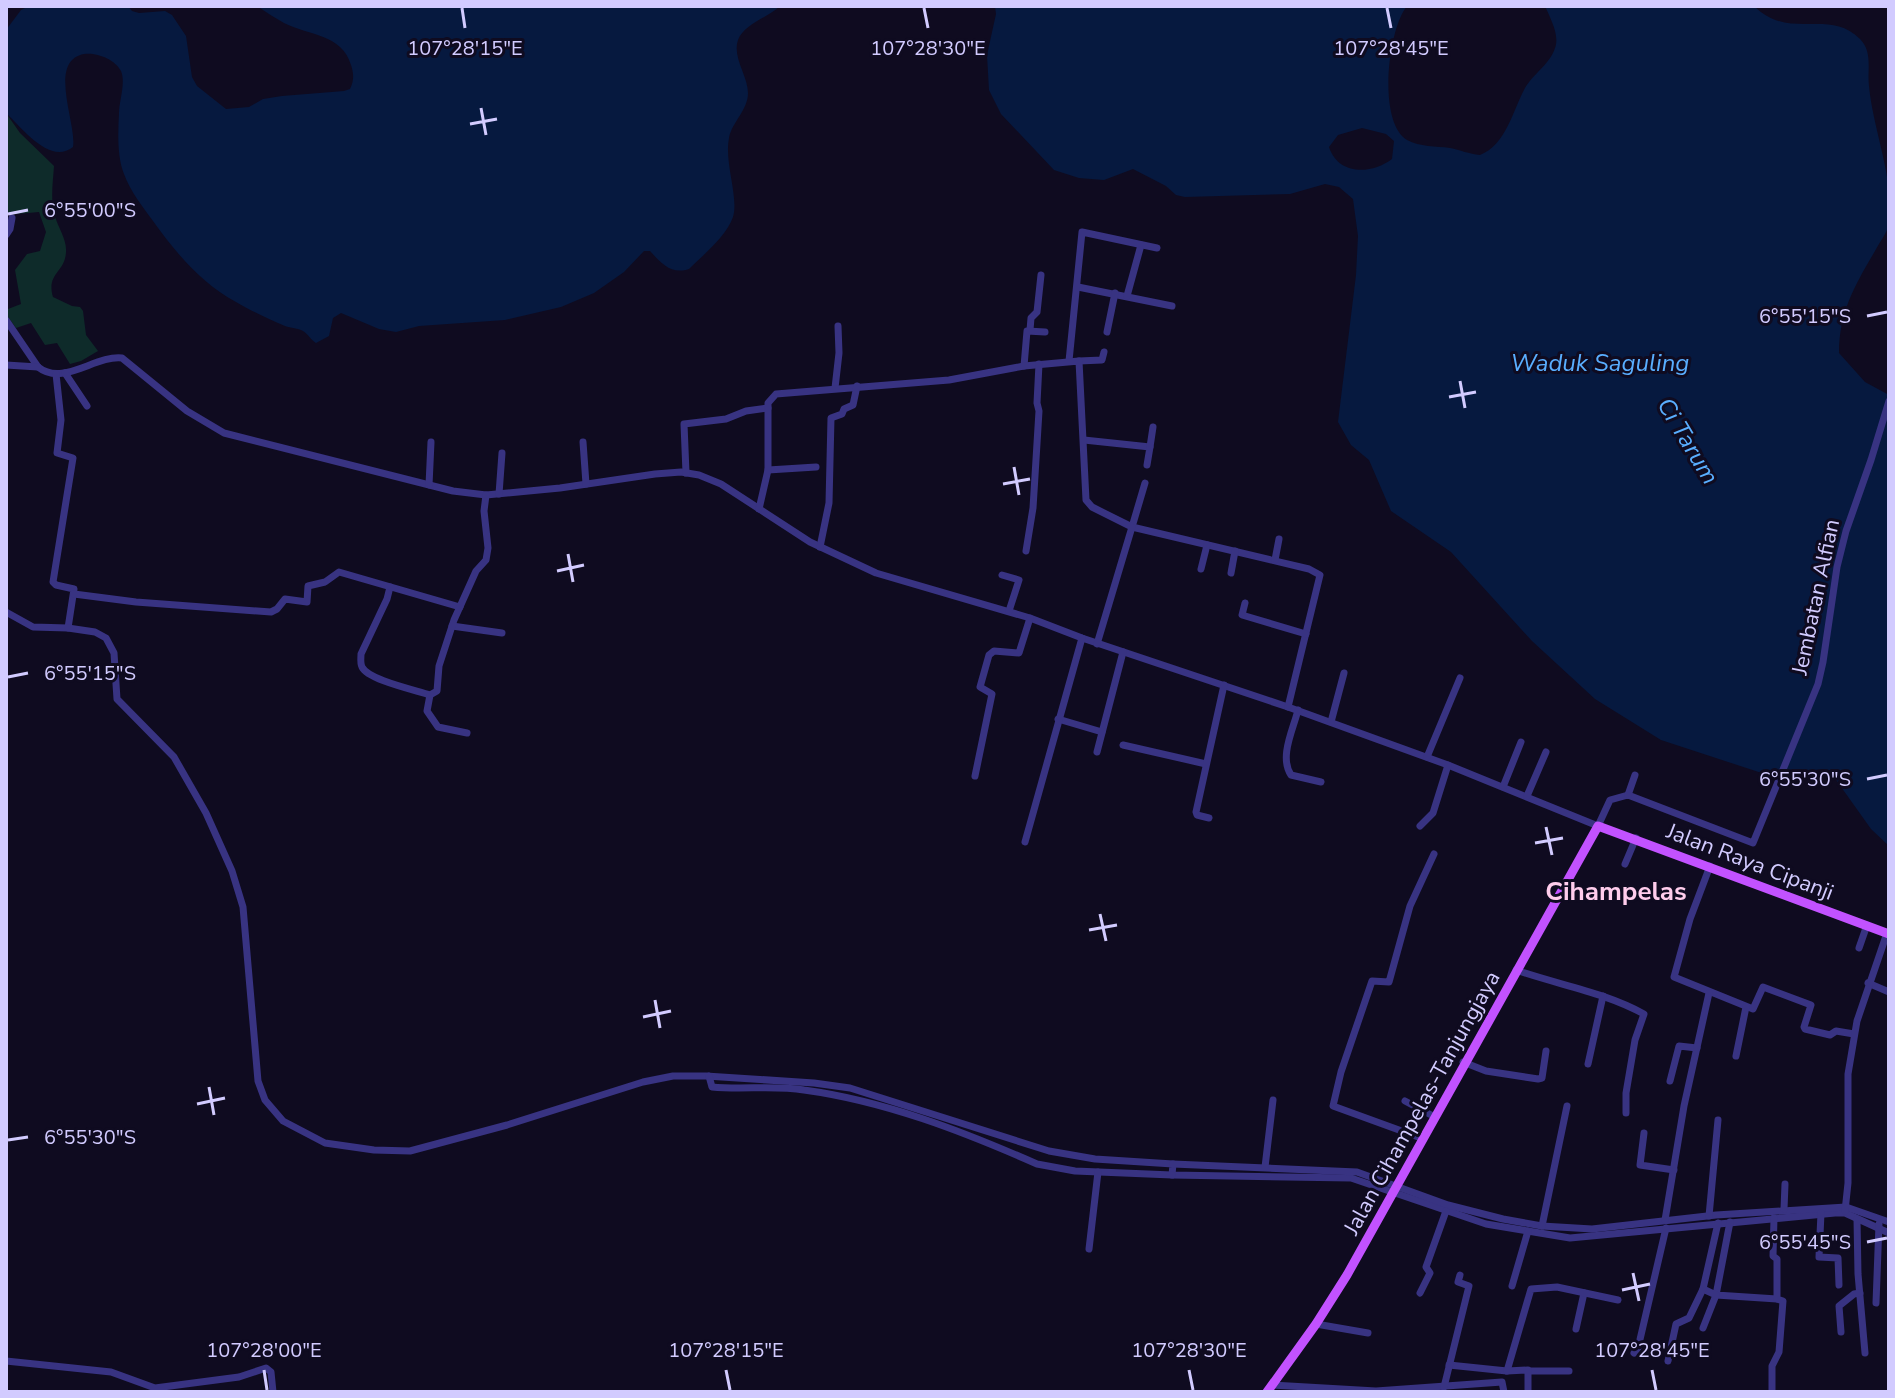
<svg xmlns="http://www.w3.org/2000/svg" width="1895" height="1398" viewBox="0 0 1895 1398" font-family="'Nunito Sans',sans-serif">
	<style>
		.green { fill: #0e2b2a }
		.water { fill: #06193f; fill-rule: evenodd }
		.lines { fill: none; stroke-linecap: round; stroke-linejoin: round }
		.minor { stroke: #383382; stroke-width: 7 }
		.major { stroke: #c252ff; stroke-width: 9 }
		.ticks { fill: none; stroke: #d2cbff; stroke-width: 3 }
		.labels { text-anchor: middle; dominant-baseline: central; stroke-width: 6; stroke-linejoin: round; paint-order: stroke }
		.street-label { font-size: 22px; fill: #d2cbff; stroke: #0f0b20 }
		.water-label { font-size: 24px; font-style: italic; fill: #59aeff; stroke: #0f0b20 }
		.quarter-label { font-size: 26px; font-weight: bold; fill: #ffcdec; stroke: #0f0b20 }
		.ticks-label { font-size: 20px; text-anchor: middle; fill: #d2cbff; stroke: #0f0b20; stroke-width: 6; stroke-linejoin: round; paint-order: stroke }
	</style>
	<rect width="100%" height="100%" fill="#0f0b20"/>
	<path class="green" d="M 6,113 L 20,133 L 54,166 C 53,182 50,200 55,216 C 58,228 67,239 66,252 C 65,273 46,273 53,297 L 72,306 L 80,307 L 83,311 L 86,335 L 98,351 L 81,361 L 70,364 L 57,343 L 45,345 L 31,323 L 16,328 L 6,314 L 8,309 L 21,304 L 15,270 L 27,254 L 40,251 L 46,232 L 39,212 L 6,215 Z"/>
	<g class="water">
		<path d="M 29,6 L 128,6 L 132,11 L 139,13 L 165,11 L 172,15 L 186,36 L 192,77 L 197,86 L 226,109 L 249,107 L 263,99 L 282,96 L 344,91 L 350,89 C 354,81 354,74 351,65 C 342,34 310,36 284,23 C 275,18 266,12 257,6 L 780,6 C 769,17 744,24 738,40 C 732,57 748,76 748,93 C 748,110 732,122 729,138 C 724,162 739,198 733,217 C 726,237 703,255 689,269 C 671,275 661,263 650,251 L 644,251 L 624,272 L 594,293 L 561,307 L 505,320 L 419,326 L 396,332 L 379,329 L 341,313 L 333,318 L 329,336 L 316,343 C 311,340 308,334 303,331 C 298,328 291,328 285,326 C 269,319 251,311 236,302 C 201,283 176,253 153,221 C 143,207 130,191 124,174 C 117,156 118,133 119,113 C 119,101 126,83 121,71 C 115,59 96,52 84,54 C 47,61 77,124 73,147 C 50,165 23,129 7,114 L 6,30 L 21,10 Z"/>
		<path d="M 995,6 L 1407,6 C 1388,29 1377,122 1407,140 C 1420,147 1436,146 1450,148 C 1460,150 1469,154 1480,155 C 1506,145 1513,110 1525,88 C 1533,74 1550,64 1555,48 C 1560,35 1550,18 1545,6 L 1754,6 C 1791,42 1828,7 1860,39 C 1873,52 1867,70 1869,86 C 1873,130 1895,180 1889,224 C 1887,233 1879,243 1875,251 C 1855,285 1839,312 1839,353 L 1865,382 L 1889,395 L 1889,846 L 1871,829 L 1829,770 C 1810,765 1799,783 1780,779 L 1661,740 L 1595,699 L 1532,641 L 1451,552 L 1391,511 L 1369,460 L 1351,445 L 1338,422 L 1356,275 L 1358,236 L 1353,199 L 1339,187 L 1325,184 L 1290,194 L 1185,197 L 1176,195 L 1166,186 L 1133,169 L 1104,180 L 1079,178 L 1054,170 L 1001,114 L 989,90 L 987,55 L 996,14 ZM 1362,128 L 1386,134 L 1394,141 L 1392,159 C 1371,175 1338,175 1329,147 L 1338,135 Z"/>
	</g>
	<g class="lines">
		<g class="minor">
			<polyline points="6,235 10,229 12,218"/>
			<polyline points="1078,287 1172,306"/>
			<polyline points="1127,296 1141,245"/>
			<path d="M 6,320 L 38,367 C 63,387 95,355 122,358 L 187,411 L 224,433 L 453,491 L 486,495 L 560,488 L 655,474 L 681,472 L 699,475 L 721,484 L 810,542 L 876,573 L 1030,618 L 1082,638 L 1288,707 L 1448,765 L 1598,826 L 1610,800 L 1628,795 L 1753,843 L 1818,684 L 1823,662 L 1837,567 L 1846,531 L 1871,460 L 1889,401"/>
			<polyline points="1030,330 1031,318 1037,312 1041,275"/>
			<polyline points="1107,332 1115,293"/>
			<polyline points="1069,361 1082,232 1157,248"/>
			<polyline points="1079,361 1102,360 1104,352"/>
			<polyline points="6,365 38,367"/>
			<polyline points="1024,366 1027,331 1045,332"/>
			<polyline points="65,373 87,406"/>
			<polyline points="56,374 61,420 57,453 73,458 53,582 56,585 74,589 68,628"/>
			<polyline points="835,388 839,353 838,326"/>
			<polyline points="1084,440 1150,447 1147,465"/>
			<polyline points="583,442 586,484"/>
			<polyline points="1150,447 1153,427"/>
			<polyline points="768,470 816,467"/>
			<polyline points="686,473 684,424 726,419 746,411 768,408"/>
			<polyline points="1145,483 1132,527 1309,569 1320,575 1288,707"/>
			<polyline points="429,485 431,442"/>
			<polyline points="499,494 502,453"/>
			<polyline points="759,509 768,470 768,403 776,394 949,380 1024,366 1079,361 1086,500 1092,507 1132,527 1097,644"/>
			<polyline points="820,547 829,503 831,418 842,414 844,409 853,405 857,386"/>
			<polyline points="1026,551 1033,508 1039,411 1037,403 1039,364"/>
			<polyline points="1275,560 1279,539"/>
			<polyline points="1201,569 1207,545"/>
			<polyline points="1231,573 1235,551"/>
			<polyline points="1002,575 1019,580 1009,611"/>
			<path d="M 390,587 L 387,599 L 361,654 C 361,658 360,663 362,667 C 368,680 415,690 430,695"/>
			<polyline points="74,594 136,602 271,612 277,609 285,599 307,602 308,586 325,582 339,572 460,607"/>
			<polyline points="1245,603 1242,615 1306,634"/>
			<polyline points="6,612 33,627 68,628 95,632 106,638 114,653 117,699 174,757 206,813 232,871 243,907 258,1081 265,1100 283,1121 325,1143 374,1150 410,1151 507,1125 643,1082 673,1076 706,1076 814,1083 850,1088 1049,1151 1095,1159 1173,1164 1172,1175 1351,1178 1486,1224 1570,1238 1835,1213 1845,1213 1889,1233"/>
			<polyline points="452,626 502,633"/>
			<path d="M 1298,710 C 1293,730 1279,757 1291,775 L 1321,782"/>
			<polyline points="1058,719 1102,732"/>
			<polyline points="1331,722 1344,673"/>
			<polyline points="467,733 438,727 427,711 430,695 437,691 439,666 454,620 476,571 486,560 488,548 484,511 486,495"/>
			<polyline points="1123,745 1206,764"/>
			<polyline points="1097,752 1123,652"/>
			<polyline points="1427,757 1460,678"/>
			<polyline points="975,776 992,694 980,687 989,655 994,651 1019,653 1030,618"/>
			<polyline points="1503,787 1521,742"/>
			<polyline points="1628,795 1635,775"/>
			<polyline points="1527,796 1546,752"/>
			<polyline points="1209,818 1197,815 1196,812 1224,685"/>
			<polyline points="1420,826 1433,813 1448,765"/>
			<polyline points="1025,842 1082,638"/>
			<polyline points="1625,864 1636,838"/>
			<polyline points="1710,866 1690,919 1674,977 1753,1009 1763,987 1811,1005 1804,1027 1805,1029 1830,1035 1836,1031 1854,1034"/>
			<polyline points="1859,948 1867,925"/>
			<path d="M 1516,970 C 1559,985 1604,992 1644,1014 L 1635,1040 L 1626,1093 L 1626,1113"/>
			<polyline points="1868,983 1889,992"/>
			<polyline points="1736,1056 1746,1007"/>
			<polyline points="1463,1062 1486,1071 1538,1079 1542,1078 1546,1051"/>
			<polyline points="1588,1064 1603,996"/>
			<path d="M 709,1076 L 712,1087 C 743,1090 774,1085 804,1090 C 885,1101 962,1131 1037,1164 L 1075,1171 L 1172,1175"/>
			<polyline points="1670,1081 1679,1046 1697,1048"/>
			<polyline points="1405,1101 1433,1116"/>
			<polyline points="1644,1133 1640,1165 1674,1170"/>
			<polyline points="1421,1138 1333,1106 1341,1072 1372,981 1389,982 1410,906 1434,854"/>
			<polyline points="1173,1164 1357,1172 1448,1205 1503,1219 1542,1226 1592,1229 1716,1215 1846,1207 1889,1222"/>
			<polyline points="1265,1167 1273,1100"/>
			<polyline points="1784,1209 1785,1184"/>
			<polyline points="1845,1211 1848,1183 1848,1074 1857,1021 1887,933"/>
			<polyline points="1821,1213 1819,1257 1838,1258 1839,1285"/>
			<polyline points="1709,1216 1718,1120"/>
			<polyline points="1857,1219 1858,1274 1865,1353"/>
			<polyline points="1665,1220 1684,1106 1709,993"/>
			<polyline points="1730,1222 1716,1295 1777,1299"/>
			<polyline points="1542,1226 1567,1106"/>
			<polyline points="1089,1249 1098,1172"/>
			<polyline points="1512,1286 1528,1231"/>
			<polyline points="1703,1289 1716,1295 1703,1328"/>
			<polyline points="1420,1293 1430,1273 1426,1267 1446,1211"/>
			<polyline points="1876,1303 1879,1224"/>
			<polyline points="1316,1324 1368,1333"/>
			<polyline points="1576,1329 1584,1293"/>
			<polyline points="1841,1332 1839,1306 1854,1294 1860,1293"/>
			<polyline points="1634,1353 1638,1348 1666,1228"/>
			<polyline points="6,1361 111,1372 155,1388 239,1377 266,1368 271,1372 273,1392"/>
			<polyline points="1668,1361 1676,1324 1689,1318 1703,1289 1718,1223"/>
			<polyline points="1449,1365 1507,1371"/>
			<polyline points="1528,1371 1569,1371"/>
			<polyline points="1272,1385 1376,1391 1502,1382 1504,1392"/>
			<polyline points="1444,1387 1469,1286 1458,1282 1460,1275"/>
			<polyline points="1528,1392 1528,1370 1507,1371 1531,1289 1557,1287 1618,1300"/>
			<polyline points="1772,1392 1772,1366 1779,1352 1783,1301 1777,1299 1777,1259 1773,1256 1774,1218"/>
		</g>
		<polyline class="major" points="1267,1392 1316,1324 1347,1275 1598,826 1889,934"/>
	</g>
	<path class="ticks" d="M 462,8 L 465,28M 924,8 L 928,28M 1387,8 L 1391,28M 481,108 L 486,135M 470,124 L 497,119M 8,214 L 28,210M 1867,316 L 1887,312M 1460,381 L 1465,408M 1449,397 L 1476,392M 1014,467 L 1019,495M 1003,484 L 1030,479M 568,554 L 573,582M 557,571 L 584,565M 8,677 L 28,673M 1867,779 L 1887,775M 1546,827 L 1552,855M 1535,843 L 1563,838M 1100,914 L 1106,941M 1089,930 L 1117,925M 655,1000 L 660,1028M 643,1017 L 671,1011M 209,1087 L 214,1115M 197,1104 L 225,1098M 8,1140 L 28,1137M 1867,1242 L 1887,1238M 1633,1273 L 1639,1301M 1622,1290 L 1650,1284M 264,1370 L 267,1390M 726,1370 L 730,1390M 1189,1370 L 1193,1390M 1652,1370 L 1656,1390"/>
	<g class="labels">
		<g class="street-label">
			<text transform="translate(1816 597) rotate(-78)">Jembatan Alfian</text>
			<text transform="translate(1750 862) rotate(21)">Jalan Raya Cipanji</text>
			<text transform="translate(1422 1103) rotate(-61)">Jalan Cihampelas-Tanjungjaya</text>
		</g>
		<g class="water-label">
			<text x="1600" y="363">Waduk Saguling</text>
			<text transform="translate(1688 441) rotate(59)">Ci Tarum</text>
		</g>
		<g class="quarter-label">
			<text x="1616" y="891">Cihampelas</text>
		</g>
	</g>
	<g class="ticks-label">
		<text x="465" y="55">107°28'15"E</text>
		<text x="928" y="55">107°28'30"E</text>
		<text x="1391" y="55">107°28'45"E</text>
		<text x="90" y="217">6°55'00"S</text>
		<text x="1805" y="323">6°55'15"S</text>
		<text x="90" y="680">6°55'15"S</text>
		<text x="1805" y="786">6°55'30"S</text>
		<text x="90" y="1144">6°55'30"S</text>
		<text x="1805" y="1249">6°55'45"S</text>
		<text x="264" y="1357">107°28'00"E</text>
		<text x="726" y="1357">107°28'15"E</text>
		<text x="1189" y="1357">107°28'30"E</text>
		<text x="1652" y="1357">107°28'45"E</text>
	</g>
	<rect width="1895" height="1398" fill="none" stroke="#d2cbff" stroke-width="16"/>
</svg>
